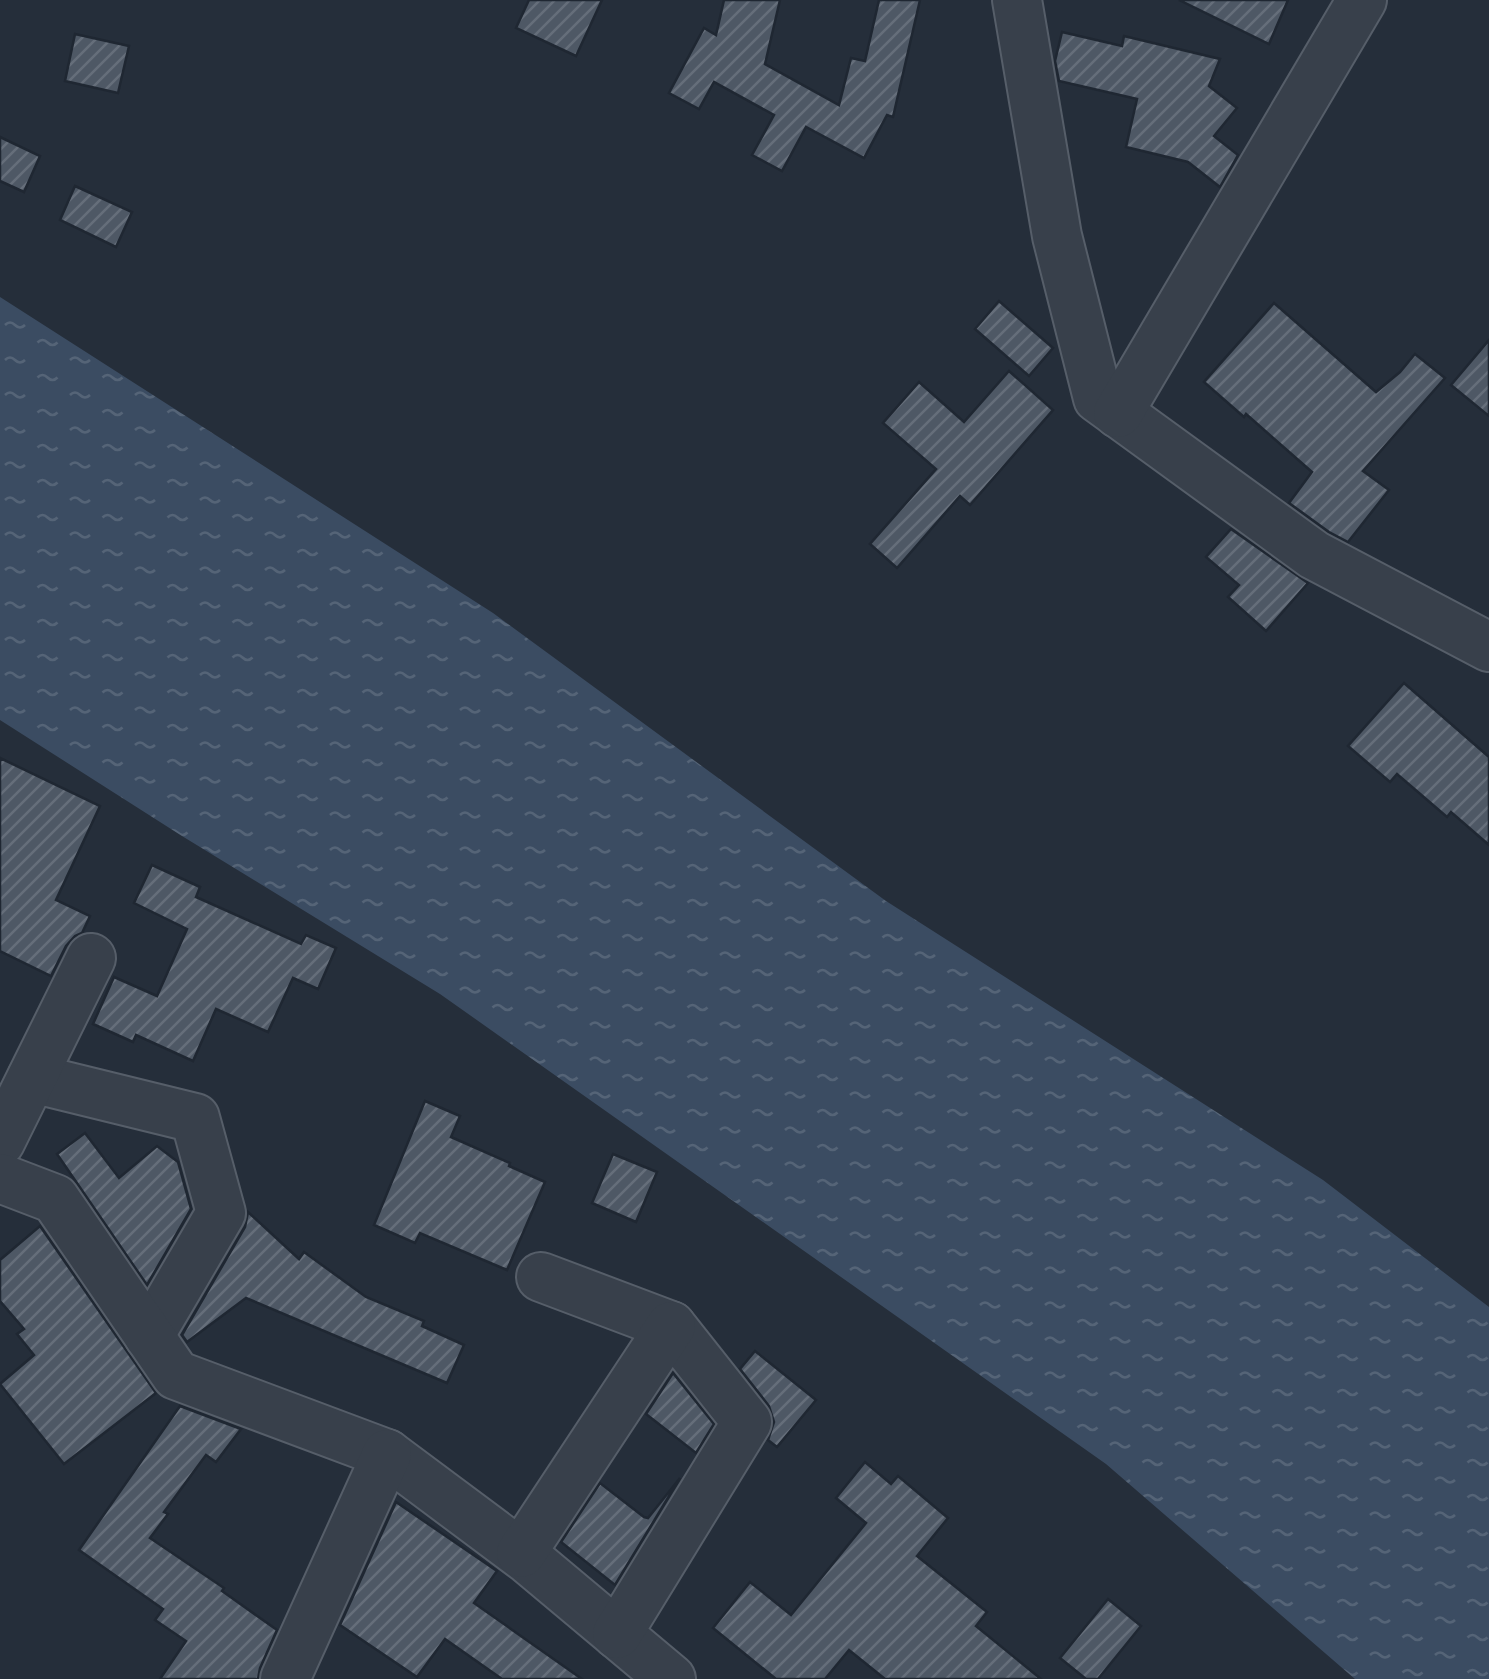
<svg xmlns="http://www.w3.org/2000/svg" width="1489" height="1679" viewBox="0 0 1489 1679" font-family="'Open Sans',sans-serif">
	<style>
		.water { fill: url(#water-ripples) }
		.building { fill: url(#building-hatch); stroke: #1f2732; stroke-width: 2.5 }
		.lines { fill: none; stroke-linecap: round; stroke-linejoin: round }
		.street-casing { stroke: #565e69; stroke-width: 52 }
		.street { stroke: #38404b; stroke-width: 48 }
	</style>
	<defs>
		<pattern id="water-ripples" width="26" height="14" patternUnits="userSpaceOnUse" patternTransform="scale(2.5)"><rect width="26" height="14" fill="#3b4c62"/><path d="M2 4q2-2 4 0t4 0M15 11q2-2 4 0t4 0" fill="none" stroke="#556477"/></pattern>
		<pattern id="building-hatch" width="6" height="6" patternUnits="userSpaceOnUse" patternTransform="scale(2.5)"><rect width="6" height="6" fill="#4e5865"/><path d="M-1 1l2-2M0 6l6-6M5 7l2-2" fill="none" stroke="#656e7a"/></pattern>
	</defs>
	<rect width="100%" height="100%" fill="#252e3a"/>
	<polygon class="water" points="0,297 493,613 886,901 1323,1180 1489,1307 1489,1679 1355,1679 1106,1464 440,994 182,836 0,720"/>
	<g class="building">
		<polygon points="529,0 602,0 576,56 516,28"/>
		<polygon points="724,0 780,0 765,64 839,105 851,58 865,61 879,0 920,0 893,117 887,115 864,158 806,127 782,171 752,155 774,115 714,82 699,109 669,93 704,28 716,35"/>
		<polygon points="1179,0 1288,0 1269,44"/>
		<polygon points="1062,32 1122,46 1124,36 1220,59 1209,86 1237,108 1214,136 1238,155 1220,187 1188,162 1126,147 1137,99 1059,81 1055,61"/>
		<polygon points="75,34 129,46 118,93 65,81"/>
		<polygon points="0,137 40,156 24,192 0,181"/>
		<polygon points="75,186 132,212 116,247 60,220"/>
		<polygon points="999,301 1053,348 1029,376 975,329"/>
		<polygon points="1274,303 1376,392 1400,372 1415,354 1445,378 1363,471 1389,490 1348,542 1329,532 1289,503 1312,472 1246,414 1244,417 1204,382"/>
		<polygon points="1489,340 1489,416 1451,385"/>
		<polygon points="1009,371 1053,410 970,505 960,496 897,568 870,544 936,469 883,423 919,382 964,422"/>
		<polygon points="1231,529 1308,583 1266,631 1228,597 1239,585 1206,557"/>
		<polygon points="1404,683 1489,757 1489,845 1451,812 1447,817 1397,774 1390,782 1348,746"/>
		<polygon points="0,758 100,806 56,900 90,916 82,933 75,936 66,946 51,976 0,951"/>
		<polygon points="152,865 200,887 196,897 301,944 306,935 336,948 318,989 293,978 268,1032 216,1009 193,1061 136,1035 133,1042 93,1024 114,977 157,996 187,929 134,903"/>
		<polygon points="425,1101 460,1116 451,1137 510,1163 509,1166 545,1182 507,1270 420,1233 415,1243 374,1225"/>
		<polygon points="85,1133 119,1178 157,1146 178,1162 191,1209 147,1285 57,1154"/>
		<polygon points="613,1154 657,1172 636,1222 592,1203"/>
		<polygon points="248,1212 299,1259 304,1252 366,1297 424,1321 422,1326 464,1345 447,1383 246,1298 187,1342 182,1335 245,1227"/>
		<polygon points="40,1226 156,1393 64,1464 0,1384 34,1355 17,1334 24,1329 0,1301 0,1260"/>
		<polygon points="755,1351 816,1400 777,1447 768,1440 774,1422 769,1406 740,1369"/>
		<polygon points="673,1373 714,1424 696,1453 646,1414"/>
		<polygon points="180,1406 241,1429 216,1462 206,1455 164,1512 168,1514 150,1538 224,1588 222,1591 277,1630 260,1668 258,1679 160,1679 186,1641 155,1620 163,1609 79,1550"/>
		<polygon points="865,1462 891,1484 898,1476 948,1518 917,1556 987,1612 976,1626 1041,1679 885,1679 849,1650 825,1679 776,1679 713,1628 750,1582 791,1615 866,1523 836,1498"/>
		<polygon points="680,1478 615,1585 561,1542 600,1483 644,1517 648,1518"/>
		<polygon points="396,1502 497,1571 474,1603 582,1679 502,1679 445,1639 417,1677 340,1625"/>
		<polygon points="1108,1599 1141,1626 1098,1679 1086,1679 1060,1658"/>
	</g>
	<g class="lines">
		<defs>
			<g id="street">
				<polyline points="1017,0 1057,236 1098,398 1314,555 1489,647"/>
				<polyline points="1118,413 1362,0"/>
				<polyline points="32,1078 195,1118 221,1213 149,1336"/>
				<polyline points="0,1142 91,958"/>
				<polyline points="0,1178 55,1199 176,1375 387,1454 529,1560 671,1679"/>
				<polyline points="541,1277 671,1326 747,1422 617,1634"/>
				<polyline points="521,1553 671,1326"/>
				<polyline points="285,1679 387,1454"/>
			</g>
		</defs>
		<use href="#street" class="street-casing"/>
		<use href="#street" class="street"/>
	</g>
</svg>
